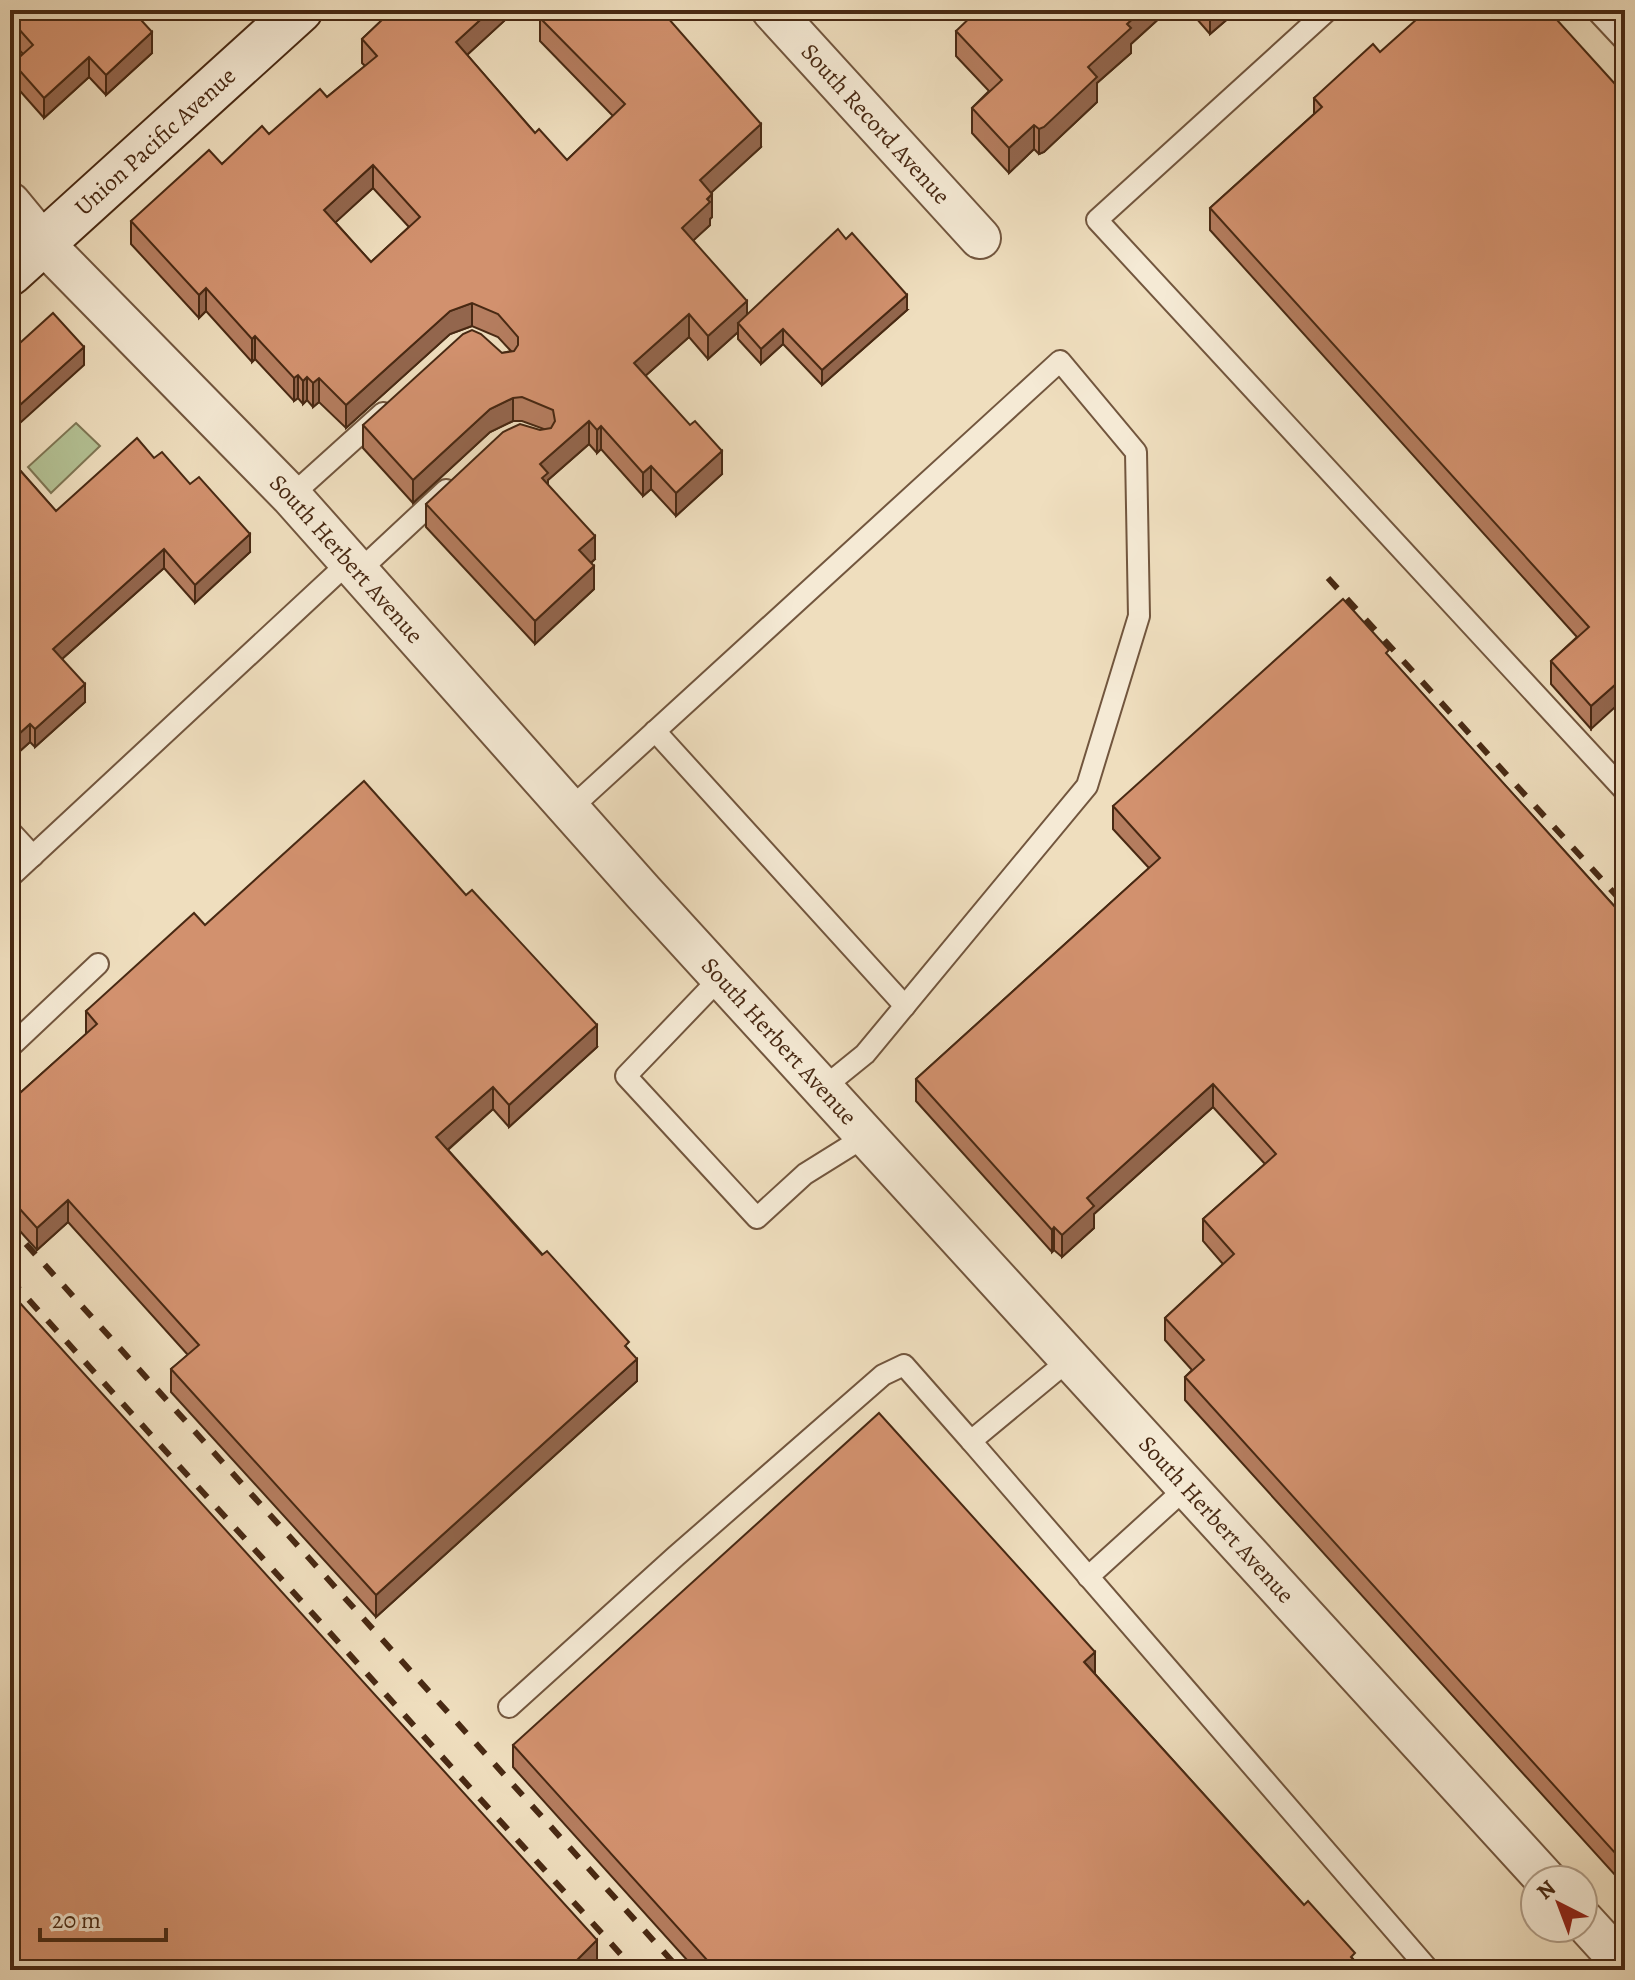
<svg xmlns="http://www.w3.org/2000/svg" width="1635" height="1980" viewBox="0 0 1635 1980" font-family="Alegreya,serif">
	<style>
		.green { fill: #b4c295; stroke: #7e7654; stroke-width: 2 }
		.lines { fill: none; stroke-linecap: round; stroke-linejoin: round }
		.lane-casing { stroke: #72563e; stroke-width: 24 }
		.street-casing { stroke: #72563e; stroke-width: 44 }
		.secondary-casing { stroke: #482913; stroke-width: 48 }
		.lane { stroke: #f5ead5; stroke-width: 20 }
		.street { stroke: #f5ead5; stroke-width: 40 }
		.secondary { stroke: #f5ead5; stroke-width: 44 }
		.rail { stroke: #482913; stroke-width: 6; stroke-dasharray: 14 14; stroke-linecap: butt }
		.wall { fill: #b57d5f; stroke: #482913; stroke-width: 2; fill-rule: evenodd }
		.shaded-wall { fill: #93664d; stroke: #482913; stroke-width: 2 }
		.building { fill: #d2916e; stroke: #482913; stroke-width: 2; fill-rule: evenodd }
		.labels { text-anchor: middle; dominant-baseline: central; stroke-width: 6; stroke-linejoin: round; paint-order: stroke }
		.street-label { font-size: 24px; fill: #482913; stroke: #f5ead5 }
	</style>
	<rect width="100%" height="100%" fill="#efdebe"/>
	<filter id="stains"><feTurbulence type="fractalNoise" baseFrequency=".0025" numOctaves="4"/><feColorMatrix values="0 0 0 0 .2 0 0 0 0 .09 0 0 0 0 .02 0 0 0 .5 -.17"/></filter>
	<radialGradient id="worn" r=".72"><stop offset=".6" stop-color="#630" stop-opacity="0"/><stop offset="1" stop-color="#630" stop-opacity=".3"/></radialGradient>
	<polygon class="green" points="76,423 100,446 51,493 28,467"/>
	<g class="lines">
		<defs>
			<g id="lane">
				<polyline points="1328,10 1097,220 1625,791"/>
				<polyline points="1596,10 1625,41"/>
				<polyline points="291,496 383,413"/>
				<polyline points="358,572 446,490"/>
				<polyline points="655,731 905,1006"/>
				<polyline points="570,809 1060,361 1136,452 1139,616 1087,786 865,1054 823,1088"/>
				<polyline points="10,831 33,856"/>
				<polyline points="10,877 349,562"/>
				<polyline points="721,977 626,1076 757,1218 805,1174 866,1136"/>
				<polyline points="10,1047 98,964"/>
				<polyline points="971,1441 1429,1970"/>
				<polyline points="1088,1577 1187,1487"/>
				<polyline points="509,1707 676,1556 883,1375 904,1365 971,1441 1070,1359"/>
			</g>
			<g id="street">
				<path id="s1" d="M 772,10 L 980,238"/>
				<path id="s2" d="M 10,203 L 43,243 L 291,496 L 643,892 L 1546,1880"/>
				<polyline points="1583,1920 1625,1966"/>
			</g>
			<g id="secondary">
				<path id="s3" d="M 10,273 L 300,10"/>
			</g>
		</defs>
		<use href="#lane" class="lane-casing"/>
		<use href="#street" class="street-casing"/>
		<use href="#secondary" class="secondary-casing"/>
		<use href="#lane" class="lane"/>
		<use href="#street" class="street"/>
		<use href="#secondary" class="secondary"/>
		<g class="rail">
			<polyline points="1328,578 1625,905"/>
			<polyline points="26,1244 680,1970"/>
			<polyline points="10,1279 635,1970"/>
		</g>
	</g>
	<g class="wall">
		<polygon points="10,10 135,13 152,53 106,95 89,77 44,118 13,83 13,63 23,54 10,40"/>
		<path d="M 387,10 L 516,10 L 467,55 L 535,133 L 567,160 L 613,116 L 540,41 L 540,18 L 761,147 L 711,192 L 712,217 L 710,219 L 710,225 L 693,240 L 747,315 L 907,310 L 822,385 L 783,344 L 761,364 L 738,339 L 738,332 L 708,359 L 689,337 L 645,376 L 722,474 L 676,516 L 651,489 L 643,496 L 601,449 L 597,453 L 589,444 L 548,480 L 548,485 L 595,559 L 591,563 L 594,589 L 535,644 L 426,527 L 426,504 L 540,430 L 544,429 L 522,421 L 513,421 L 490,432 L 413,503 L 363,448 L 363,425 L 502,353 L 511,351 L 498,337 L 472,326 L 450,334 L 346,428 L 319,402 L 313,407 L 307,400 L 303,404 L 298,398 L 294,401 L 255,359 L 252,362 L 206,311 L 199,318 L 131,244 L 131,221 L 327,97 L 365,66 L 362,63 L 362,39 L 380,22 L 380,16 ZM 373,188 L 409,227 L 371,262 L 335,222 Z"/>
		<polygon points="1164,10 1164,14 1131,44 1131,53 1097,83 1097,102 1044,152 1039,154 1034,149 1009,173 972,133 972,108 989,91 956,56 956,31"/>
		<polygon points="1189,10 1238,10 1210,34"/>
		<polygon points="1380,52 1625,95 1591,729 1551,684 1551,661 1577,637 1210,230 1210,208 1314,114 1314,98"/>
		<polygon points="154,458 250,552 195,603 164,568 62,659 85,702 35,747 30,742 10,760 10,459 56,511"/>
		<polygon points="1389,657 1625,918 1625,1886 1185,1400 1185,1377 1192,1370 1165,1340 1165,1318 1223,1264 1203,1241 1203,1219 1265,1164 1213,1107 1094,1214 1094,1228 1062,1257 1054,1250 1052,1252 916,1101 916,1079 1149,868 1113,829 1113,806"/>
		<polygon points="205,925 597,1047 509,1127 493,1109 448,1150 629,1350 637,1381 376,1617 171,1392 171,1369 188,1355 68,1222 37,1250 10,1220 10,1102 86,1034 86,1011"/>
		<polygon points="1095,1674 1363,1970 696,1970 513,1767 513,1745"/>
	</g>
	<g class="shaded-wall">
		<polygon points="491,10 516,10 456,65 456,42"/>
		<polygon points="1142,10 1164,10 1164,14 1131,44 1131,53 1097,83 1097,102 1044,152 1039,154 1039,129 1088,67 1127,24"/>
		<polygon points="1210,10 1238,10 1210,34"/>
		<polygon points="152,32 152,53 106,95 106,75"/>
		<polygon points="89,57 89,77 44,118 44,98"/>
		<polygon points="761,124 761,147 700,203 700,180"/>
		<polygon points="1034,125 1034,149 1009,173 1009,148"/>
		<polygon points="373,165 373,188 324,233 324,210"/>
		<polygon points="712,194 712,217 710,219 710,225 682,251 682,228"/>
		<polygon points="206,288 206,311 199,318 199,295"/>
		<polygon points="907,295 907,310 822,385 822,370"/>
		<polygon points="747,301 747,324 738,323 738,332 708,359 708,336"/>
		<polygon points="472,303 472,326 450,334 346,428 346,405 450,311"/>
		<polygon points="689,314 689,337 634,386 634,363"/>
		<polygon points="783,329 783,344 761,364 761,349"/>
		<polygon points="255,336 255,359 252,362 252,339"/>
		<polygon points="84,347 84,365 10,432 10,414"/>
		<polygon points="298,375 298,398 294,401 294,378"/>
		<polygon points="307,377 307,400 303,404 303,381"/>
		<polygon points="319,378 319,402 313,407 313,383"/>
		<polygon points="513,398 513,421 490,432 413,503 413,480 490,409"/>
		<polygon points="589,421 589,444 548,480 548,496 542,486 540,464"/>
		<polygon points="601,426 601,449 597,453 597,430"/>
		<polygon points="722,451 722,474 676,516 676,493"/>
		<polygon points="651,466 651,489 643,496 643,473"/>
		<polygon points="250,534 250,552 195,603 195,585"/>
		<polygon points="595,536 595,559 579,573 579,550"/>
		<polygon points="164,549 164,568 53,667 53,649"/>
		<polygon points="594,566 594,589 535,644 535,621"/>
		<polygon points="1625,676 1625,698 1591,729 1591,706"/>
		<polygon points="85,684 85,702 35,747 35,729"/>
		<polygon points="30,724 30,742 10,760 10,742"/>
		<polygon points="597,1025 597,1047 509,1127 509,1105"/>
		<polygon points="1213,1084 1213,1107 1094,1214 1094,1228 1062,1257 1062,1235 1087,1198"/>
		<polygon points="493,1087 493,1109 436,1160 436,1137"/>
		<polygon points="68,1200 68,1222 37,1250 37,1228"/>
		<polygon points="1054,1227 1054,1250 1052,1252 1052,1230"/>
		<polygon points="637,1359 637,1381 376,1617 376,1595"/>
		<polygon points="1095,1652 1095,1674 1084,1662"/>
		<polygon points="597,1940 597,1962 589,1970 578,1970 578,1959"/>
	</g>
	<g class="building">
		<polygon points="10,10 132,10 152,32 106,75 89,57 44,98 13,63 33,45 10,19"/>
		<path d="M 387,10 L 491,10 L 456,42 L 535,133 L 539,129 L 567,160 L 625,104 L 540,18 L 550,10 L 661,10 L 761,124 L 700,180 L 712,194 L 707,199 L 710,202 L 682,228 L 747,301 L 708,336 L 689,314 L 634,363 L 690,425 L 695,421 L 722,451 L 676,493 L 651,466 L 643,473 L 601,426 L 597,430 L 589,421 L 540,464 L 548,473 L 542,478 L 595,536 L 579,550 L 594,566 L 535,621 L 426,504 L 503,432 L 520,424 L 540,430 L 551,428 L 555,421 L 553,410 L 522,397 L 513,398 L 490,409 L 413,480 L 363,425 L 463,334 L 472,330 L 481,334 L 502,353 L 514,351 L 518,345 L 518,337 L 498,314 L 472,303 L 450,311 L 346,405 L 319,378 L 313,383 L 307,377 L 303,381 L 298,375 L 294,378 L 255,336 L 252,339 L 206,288 L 199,295 L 131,221 L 209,150 L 222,164 L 262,126 L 269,134 L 320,89 L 327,97 L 377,56 L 362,39 L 383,19 L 380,16 ZM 373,165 L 420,217 L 371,262 L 324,210 Z"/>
		<polygon points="978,10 1142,10 1127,24 1131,28 1088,67 1097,77 1044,127 1039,129 1034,125 1009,148 972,108 1002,80 956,31"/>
		<polygon points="1427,10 1548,10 1625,95 1625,676 1591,706 1551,661 1589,627 1210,208 1322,107 1314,98 1373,44 1380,52"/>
		<polygon points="838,229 846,239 852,233 907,295 822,370 783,329 761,349 738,323"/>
		<polygon points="53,313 84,347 10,414 10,352"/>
		<polygon points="137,438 154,458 162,452 190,484 199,477 250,534 195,585 164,549 53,649 85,684 35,729 30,724 10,742 10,568 17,562 10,554 10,459 56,511"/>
		<polygon points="1343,599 1389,650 1386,653 1625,918 1625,1864 1185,1377 1204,1360 1165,1318 1234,1254 1203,1219 1276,1154 1213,1084 1087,1198 1094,1206 1062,1235 1054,1227 1052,1230 916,1079 1160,858 1113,806"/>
		<polygon points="364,781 466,895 472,890 597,1025 509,1105 493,1087 436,1137 542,1255 547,1251 629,1342 625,1346 637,1359 376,1595 171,1369 199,1345 68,1200 37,1228 10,1198 10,1149 16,1143 10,1136 10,1102 97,1024 86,1011 194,913 205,925"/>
		<polygon points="10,1292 597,1940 578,1959 588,1970 10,1970"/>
		<polygon points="879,1413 1095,1652 1084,1662 1304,1905 1308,1901 1355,1953 1351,1957 1363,1970 716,1970 513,1745"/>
	</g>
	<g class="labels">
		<g class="street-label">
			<text stroke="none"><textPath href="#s1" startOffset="154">South Record Avenue</textPath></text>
			<text stroke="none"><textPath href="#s3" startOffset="196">Union Pacific Avenue</textPath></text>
			<text stroke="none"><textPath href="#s2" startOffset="490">South Herbert Avenue</textPath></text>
			<text stroke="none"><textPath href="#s2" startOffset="1138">South Herbert Avenue</textPath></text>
			<text stroke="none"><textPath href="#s2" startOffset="1786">South Herbert Avenue</textPath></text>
		</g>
	</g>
	<rect width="1635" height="1980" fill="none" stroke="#efdebe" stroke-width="40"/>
	<rect x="12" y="12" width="1611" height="1956" fill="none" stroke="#482913" stroke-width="4"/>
	<rect x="20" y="20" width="1595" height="1940" fill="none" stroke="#482913" stroke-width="2"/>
	<g transform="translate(1559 1904) rotate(318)"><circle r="38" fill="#f5ead5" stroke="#b09d87" stroke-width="2"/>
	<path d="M0-6L14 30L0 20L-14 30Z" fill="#8f2418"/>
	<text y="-12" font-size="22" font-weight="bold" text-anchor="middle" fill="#482913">N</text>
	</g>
	<path d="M40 1928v12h126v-12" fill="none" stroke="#482913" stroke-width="4"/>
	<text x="52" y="1928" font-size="24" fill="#482913" stroke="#f5ead5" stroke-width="6" paint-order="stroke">20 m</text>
	<rect width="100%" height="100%" filter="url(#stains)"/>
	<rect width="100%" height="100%" fill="url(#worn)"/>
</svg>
